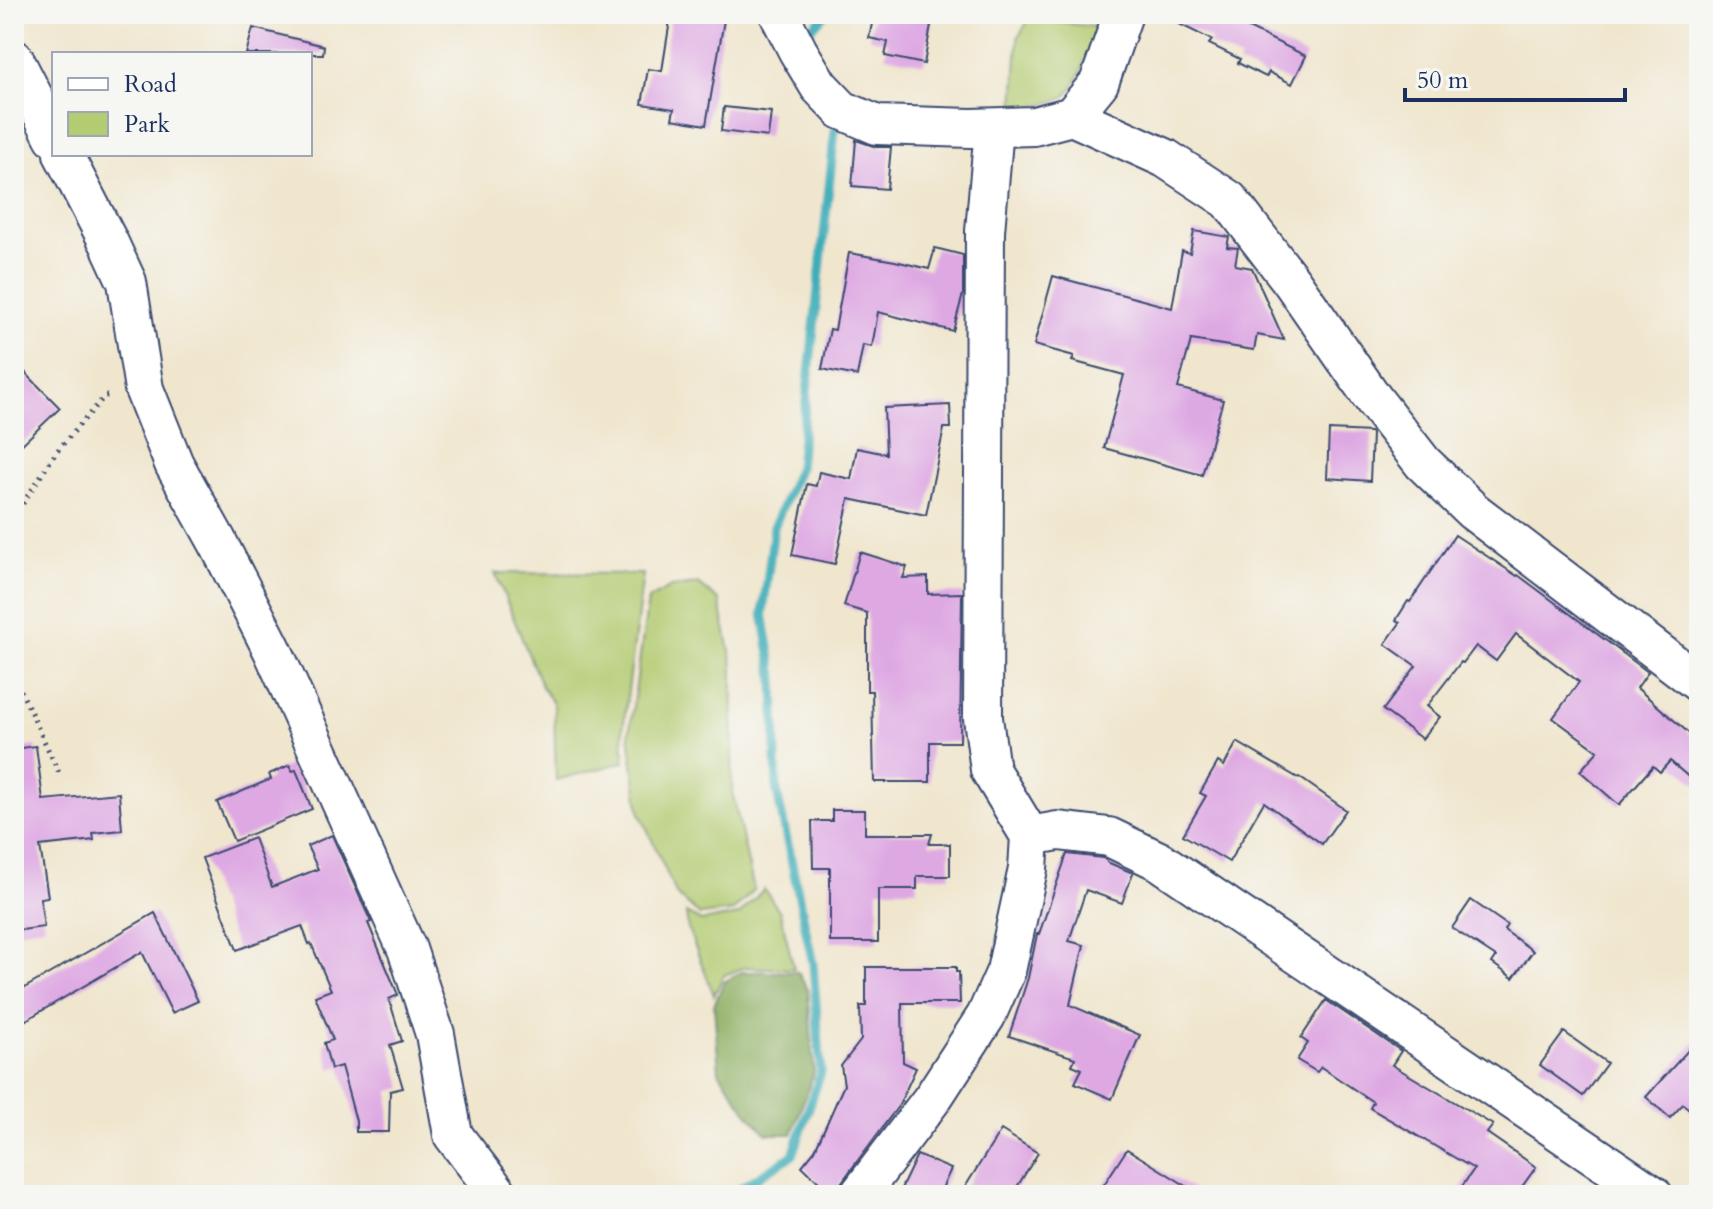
<svg xmlns="http://www.w3.org/2000/svg" width="1713" height="1209" viewBox="0 0 1713 1209" font-family="Cardo,serif">
	<style>
		.green { fill: #b3cb71; stroke: #677d68; stroke-width: 2 }
		.forest { fill: #8eaf63; stroke: #546f60; stroke-width: 2 }
		.lines { fill: none; stroke-linecap: round; stroke-linejoin: round }
		.stream { stroke: #3dadb9; stroke-width: 9 }
		.building { fill: #dea9e3 }
		.minor-casing { stroke: #3b4a6f; stroke-width: 42 }
		.path { stroke: #3b4a6f; stroke-width: 5; stroke-dasharray: 2 6; stroke-linecap: butt }
		.minor { stroke: #fff; stroke-width: 38 }
	</style>
	<rect width="100%" height="100%" fill="#f6f6f2"/>
	<filter id="ink" filterUnits="userSpaceOnUse"><feTurbulence type="fractalNoise" baseFrequency=".0125" numOctaves="2"/><feDisplacementMap in="SourceGraphic" scale="16" xChannelSelector="R" yChannelSelector="G"/><feConvolveMatrix kernelMatrix="1 2 1 2 8 2 1 2 1" color-interpolation-filters="sRGB"/></filter>
	<filter id="wash" filterUnits="userSpaceOnUse"><feTurbulence type="fractalNoise" baseFrequency=".006" numOctaves="4" result="noise"/><feDisplacementMap in="SourceGraphic" scale="32" xChannelSelector="R" yChannelSelector="G"/><feGaussianBlur stdDeviation="1.8" result="paint"/><feColorMatrix in="noise" values="0 0 0 0 0 0 0 0 0 0 0 0 0 0 0 0 0 1.4 0 .05"/><feComposite in="paint" operator="in"/></filter>
	<g filter="url(#wash)">
		<rect width="100%" height="100%" fill="#f0e6ce"/>
		<g class="green">
			<path d="M 1029,19 L 1097,27 C 1091,45 1079,87 1064,97 C 1054,103 1026,108 1014,110 L 1018,38 Z"/>
			<polygon points="495,573 643,574 623,729 624,762 556,780 554,704 542,687"/>
			<polygon points="698,584 719,600 733,665 732,791 754,890 733,911 700,915 677,896 640,813 629,735 648,600 671,587"/>
			<polygon points="764,889 780,912 794,969 745,967 724,975 714,995 688,929 686,913 701,921 739,915"/>
		</g>
		<polygon class="forest" points="742,972 798,972 808,991 814,1072 792,1134 767,1134 749,1115 719,1072 714,1005 724,982"/>
		<g class="lines">
			<g class="stream">
				<polyline points="812,28 825,14"/>
				<polyline points="736,1195 742,1187 793,1155 821,1072 813,964 777,792 774,677 763,613 774,527 799,467 835,131"/>
			</g>
		</g>
		<g id="blocks">
			<g class="building">
				<polygon points="671,14 725,14 706,125 672,119 674,109 642,104 648,69 662,71"/>
				<polygon points="874,14 933,14 924,64 885,56 888,42 869,38"/>
				<polygon points="1159,14 1220,14 1306,56 1292,84 1269,72 1266,77 1238,63 1240,59 1209,44 1212,40"/>
				<polygon points="253,28 324,46 323,54 246,54"/>
				<polygon points="724,107 771,112 768,137 721,131"/>
				<polygon points="856,140 876,147 891,147 887,189 852,186"/>
				<polygon points="1194,231 1229,237 1227,247 1238,248 1235,265 1252,268 1284,340 1257,335 1254,350 1191,340 1178,388 1223,400 1202,475 1104,448 1124,375 1072,361 1074,356 1034,345 1053,276 1172,308 1182,251 1190,253"/>
				<polygon points="935,248 963,255 963,294 953,331 878,312 872,347 863,345 857,376 822,369 830,329 835,330 849,253 895,261 929,269"/>
				<polygon points="14,361 60,408 14,452"/>
				<polygon points="950,405 951,428 944,428 926,515 849,499 835,564 792,555 807,484 816,486 819,472 851,479 857,448 886,454 884,408"/>
				<polygon points="1329,430 1371,432 1372,434 1370,481 1327,478"/>
				<polygon points="1455,535 1517,576 1518,575 1648,672 1637,688 1699,742 1699,786 1670,761 1660,772 1653,766 1619,805 1580,771 1598,751 1553,718 1579,682 1516,634 1496,661 1476,646 1463,663 1461,662 1427,706 1440,717 1422,739 1383,710 1416,666 1385,644 1400,623 1396,620 1408,601 1410,602"/>
				<polygon points="860,552 907,567 903,578 928,577 928,594 962,593 960,742 930,742 930,782 874,782 872,691 867,691 867,613 844,606"/>
				<polygon points="1237,742 1298,778 1299,777 1346,810 1322,844 1264,802 1229,862 1183,835 1206,796 1200,793 1218,762 1224,766"/>
				<polygon points="36,746 43,800 119,793 122,830 93,833 94,840 40,846 48,897 40,898 44,927 14,931 14,749"/>
				<polygon points="290,765 292,771 296,770 312,809 234,841 217,802 271,779 269,774"/>
				<polygon points="832,810 865,810 865,834 932,834 929,844 950,844 950,876 917,876 917,889 878,889 878,942 830,942 830,868 813,868 812,821 832,821"/>
				<polygon points="332,835 371,922 368,923 398,995 389,999 402,1041 390,1045 403,1088 390,1091 389,1132 356,1132 356,1121 341,1066 331,1069 324,1043 333,1040 315,996 331,990 311,943 309,944 302,926 237,950 202,858 254,838 272,887 318,869 307,846"/>
				<polygon points="1067,854 1103,858 1107,861 1107,862 1133,873 1122,903 1086,890 1069,941 1084,945 1070,1005 1140,1035 1112,1099 1075,1083 1082,1069 1072,1065 1075,1058 1009,1036 1028,978 1037,934 1039,934"/>
				<polygon points="1471,900 1507,925 1504,930 1533,951 1513,978 1492,963 1496,957 1452,928"/>
				<polygon points="155,913 198,1001 172,1013 142,952 14,1027 14,994"/>
				<polygon points="866,967 956,967 956,972 959,972 960,1003 902,1003 903,1062 916,1068 899,1105 841,1183 836,1188 832,1184 827,1190 802,1166 815,1150 844,1085 841,1066 861,1040 860,1006 866,1006"/>
				<polygon points="1326,1000 1401,1051 1392,1065 1493,1125 1487,1133 1536,1167 1516,1195 1456,1195 1474,1169 1370,1108 1373,1102 1321,1067 1317,1072 1297,1060 1308,1043 1301,1038"/>
				<polygon points="1564,1032 1607,1063 1583,1096 1540,1065"/>
				<polygon points="1699,1038 1699,1117 1683,1104 1670,1118 1646,1097"/>
				<polygon points="1001,1130 1038,1153 1012,1195 960,1195"/>
				<polygon points="1127,1149 1201,1195 1116,1195 1103,1186"/>
				<polygon points="917,1155 951,1169 939,1195 898,1195"/>
			</g>
		</g>
	</g>
	<g filter="url(#ink)">
		<use href="#blocks" fill-opacity="0" stroke="#3b4a6f" stroke-width="2"/>
		<g class="lines">
			<defs>
				<g id="minor">
					<polyline points="779,14 798,51 819,86 842,110 877,125 971,128 1034,126 1072,116 1099,83 1123,14"/>
					<polyline points="14,59 54,137"/>
					<polyline points="1072,116 1165,158 1229,200 1292,282 1374,400 1423,463 1473,511 1699,683"/>
					<polyline points="63,154 109,243 127,282 144,389 174,464 217,541 273,651 407,949 435,1034 453,1135 499,1195"/>
					<polyline points="1030,836 1058,831 1109,837 1161,862 1653,1195"/>
					<polyline points="859,1195 932,1099 986,1016 1006,971 1028,869 1030,836 990,770 983,718 985,231 994,128"/>
				</g>
			</defs>
			<use href="#minor" class="minor-casing"/>
			<g class="path">
				<polyline points="14,517 57,451 105,396 112,395"/>
				<polyline points="14,676 60,775"/>
			</g>
			<use href="#minor" class="minor"/>
		</g>
	</g>
	<rect width="1713" height="1209" fill="none" stroke="#f6f6f2" stroke-width="48"/>
	<rect x="52" y="52" width="260" height="104" fill="#f6f6f2" stroke="#9ea6b7" stroke-width="2"/>
	<rect x="68" y="78" width="40" height="12" fill="#ffffff" stroke="#9ea6b7" stroke-width="2"/>
	<text x="124" y="92" font-size="24" fill="#1b2f5e">Road</text>
	<rect x="68" y="112" width="40" height="24" fill="#b3cb71" stroke="#9ea6b7" stroke-width="2"/>
	<text x="124" y="132" font-size="24" fill="#1b2f5e">Park</text>
	<path d="M1405 88v12h220v-12" fill="none" stroke="#1b2f5e" stroke-width="4"/>
	<text x="1417" y="88" font-size="24" fill="#1b2f5e" stroke="#f6f6f2" stroke-width="6" paint-order="stroke">50 m</text>
</svg>
